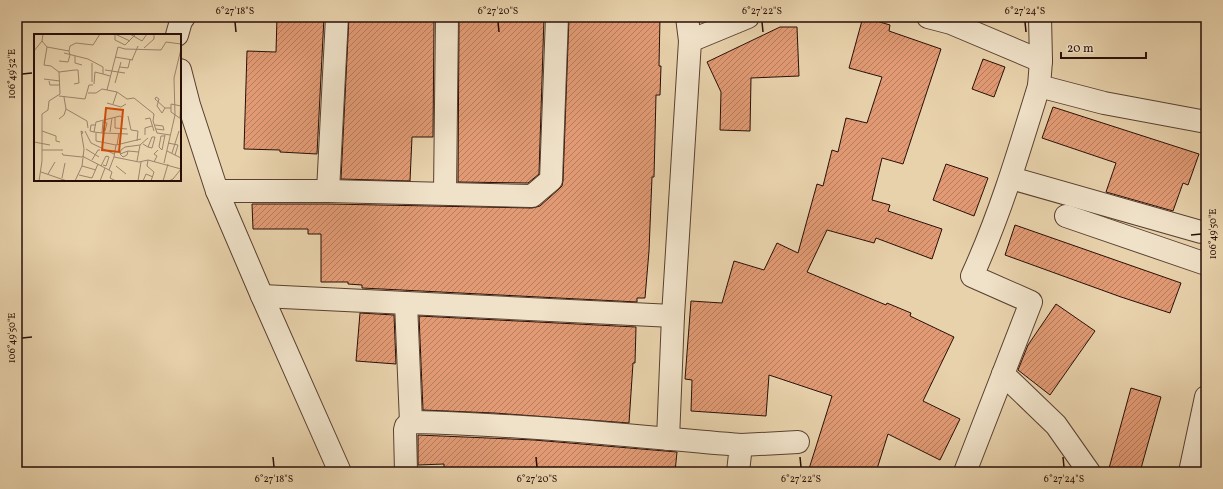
<svg xmlns="http://www.w3.org/2000/svg" width="1223" height="489" viewBox="0 0 1223 489" font-family="Vollkorn,serif">
	<style>
		.building { fill: url(#building-hatch); stroke: #280f06 }
		.lines { fill: none; stroke-linecap: round; stroke-linejoin: round }
		.minor-casing { stroke: #584030; stroke-width: 24 }
		.minor { stroke: #f0e2c9; stroke-width: 22 }
		.ticks { fill: none; stroke: #280f06; stroke-width: 1.5 }
		.inset-road { fill: none; stroke: #9b846a; stroke-width: 1 }
		.view { fill: #cb4e0b; fill-opacity: 0.15; stroke: #cb4e0b; stroke-width: 2 }
		.inset-edge { fill: none; stroke: #280f06; stroke-width: 2 }
		.neatline { fill: none; stroke: #280f06; stroke-width: 1.5 }
		.ticks-label { font-size: 10px; text-anchor: middle; fill: #280f06 }
	</style>
	<defs>
		<pattern id="building-hatch" width="6" height="6" patternUnits="userSpaceOnUse"><rect width="6" height="6" fill="#e19a74"/><path d="M-1 1l2-2M0 6l6-6M5 7l2-2" fill="none" stroke="#b67c5d"/></pattern>
	</defs>
	<rect width="100%" height="100%" fill="#e8d2ac"/>
	<filter id="stains"><feTurbulence type="fractalNoise" baseFrequency=".005" numOctaves="4"/><feColorMatrix values="0 0 0 0 .2 0 0 0 0 .09 0 0 0 0 .02 0 0 0 .5 -.17"/></filter>
	<radialGradient id="worn" r=".72"><stop offset=".6" stop-color="#630" stop-opacity="0"/><stop offset="1" stop-color="#630" stop-opacity=".3"/></radialGradient>
	<g class="building">
		<polygon points="277,17 324,17 317,154 280,152 280,150 244,149 247,51 276,52"/>
		<polygon points="349,17 429,17 429,21 434,21 433,137 412,137 410,181 341,179"/>
		<polygon points="491,17 544,17 539,174 528,183 458,182 459,21 491,21"/>
		<polygon points="569,17 660,17 659,66 661,66 660,95 656,95 654,177 652,177 649,251 645,298 637,298 637,302 362,288 362,285 348,284 348,282 321,282 321,234 308,234 308,229 253,229 252,204 328,204 532,208 540,206 559,189 562,186 563,181"/>
		<polygon points="863,17 890,25 889,31 941,49 903,164 882,158 872,200 890,205 888,211 942,229 932,259 876,238 874,243 827,230 807,272 886,305 887,303 911,313 910,316 954,337 923,401 960,419 940,460 888,434 876,472 808,472 832,396 769,375 766,416 691,411 692,380 685,379 691,301 722,303 734,261 764,270 777,243 798,253 817,184 823,186 832,150 838,152 846,118 867,123 882,77 849,68"/>
		<polygon points="780,27 797,27 799,76 751,78 750,131 720,130 721,92 707,62"/>
		<polygon points="983,59 1005,67 994,97 972,89"/>
		<polygon points="1053,107 1199,154 1188,185 1183,183 1173,211 1106,192 1116,163 1042,138"/>
		<polygon points="946,164 988,178 974,216 933,200"/>
		<polygon points="1015,225 1181,283 1170,313 1121,297 1005,255"/>
		<polygon points="1056,304 1095,331 1050,395 1018,370 1028,345"/>
		<polygon points="360,313 394,315 396,364 356,361"/>
		<polygon points="419,316 636,327 635,363 633,363 629,423 494,413 423,410"/>
		<polygon points="1131,388 1161,397 1140,472 1108,472"/>
		<polygon points="418,435 534,440 677,452 675,472 444,472 444,464 418,465"/>
	</g>
	<g class="lines">
		<defs>
			<g id="minor">
				<polyline points="928,17 951,23 1041,61"/>
				<polyline points="1040,17 1041,61 1039,86 1104,103 1206,122"/>
				<polyline points="177,35 181,21 184,17"/>
				<polyline points="690,41 748,17"/>
				<polyline points="180,70 189,105 217,191 262,296 340,472"/>
				<polyline points="1011,178 1201,232 1206,232"/>
				<polyline points="217,191 328,191 532,196 551,180 557,17"/>
				<polyline points="328,191 337,17"/>
				<polyline points="445,193 447,17"/>
				<polyline points="1066,216 1206,264"/>
				<polyline points="262,296 673,316"/>
				<polyline points="406,303 411,422"/>
				<polyline points="1003,374 1056,425 1089,472"/>
				<polyline points="668,439 673,316 690,41 687,17"/>
				<polyline points="741,445 798,442"/>
				<path d="M 406,472 L 405,430 L 406,426 L 411,422 C 521,424 631,436 741,445 L 738,472"/>
				<path d="M 965,472 L 1031,302 L 972,276 C 1000,215 1019,151 1039,86"/>
				<polyline points="1190,472 1206,397"/>
			</g>
		</defs>
		<use href="#minor" class="minor-casing"/>
		<use href="#minor" class="minor"/>
	</g>
	<path class="ticks" d="M 235,22 L 236,32M 498,22 L 499,32M 762,22 L 763,32M 1025,22 L 1026,32M 22,74 L 32,73M 1191,235 L 1201,234M 22,338 L 32,337M 273,457 L 274,467M 536,457 L 537,467M 800,457 L 801,467M 1063,457 L 1064,467"/>
	<g transform="translate(34 34)">
		<rect width="147" height="147" fill="#e8d2ac"/>
		<path class="inset-road" d="M 81,0 L 81,6 L 91,11 L 102,0M 81,0 L 96,7M 96,0 L 108,7 L 113,0M 13,13 L 35,17 L 36,21M 110,14 L 120,5 L 120,0M 0,17 L 8,7M 35,17 L 36,12 L 42,9 L 59,11 L 66,0M 30,19 L 54,25 L 69,33 L 69,40 L 76,42M 41,22 L 41,29 L 48,31M 81,23 L 99,26M 98,26 L 104,12M 25,27 L 34,28 L 36,21M 86,33 L 94,34 L 96,26M 71,36 L 91,39M 25,38 L 41,36M 10,45 L 26,47M 15,47 L 16,51 L 26,51M 58,48 L 58,29M 81,49 L 87,28M 40,50 L 45,49 L 44,36 L 41,36M 60,50 L 61,38 L 69,40M 73,56 L 84,13 L 91,15 L 127,16 L 132,8 L 147,10M 54,59 L 62,59 L 68,55 L 83,58 L 93,65 L 100,64 L 120,80 L 119,87 L 123,99 L 136,101M 25,62 L 51,65 L 55,51 L 59,51M 122,63 L 125,65 L 123,72 L 128,79 L 131,74M 122,63 L 121,65 L 131,74 L 137,74M 73,69 L 87,73 L 92,70M 79,70 L 83,58M 147,72 L 137,70 L 137,78 L 147,85M 32,75 L 53,87 L 54,94M 94,82 L 97,96 L 104,97 L 103,107M 81,83 L 81,94 L 93,95M 146,84 L 147,62M 25,85 L 30,81 L 32,75 L 30,63M 111,85 L 116,84 L 120,97M 69,87 L 68,99 L 94,100M 69,88 L 73,89 L 71,97M 121,91 L 129,92 L 130,96 L 122,95M 8,97 L 22,102 L 22,107 L 26,108M 51,97 L 57,109 L 80,120M 60,98 L 56,97 L 57,91 L 61,91M 76,98 L 78,84M 62,99 L 62,107 L 82,111M 68,99 L 60,98 L 62,88 L 86,82 L 89,84M 111,101 L 111,94 L 118,92M 131,102 L 127,102 L 125,113 L 128,116 L 131,101M 0,108 L 16,111M 134,109 L 144,111 L 141,121M 109,110 L 114,113 L 118,114 L 121,103 L 118,103 L 114,113M 83,111 L 85,99M 52,115 L 65,123M 8,116 L 29,116M 133,117 L 147,124M 28,119 L 29,121 L 48,123M 138,119 L 145,97M 86,120 L 87,116 L 91,113 L 106,111 L 114,104M 86,120 L 94,117 L 105,118M 86,120 L 89,123 L 93,121 L 94,117M 48,122 L 75,136 L 80,123 L 105,128 L 114,126 L 147,135M 80,123 L 82,111 L 107,105M 58,126 L 64,116 L 66,116M 114,126 L 113,132 L 120,138 L 117,147M 103,127 L 106,111M 120,128 L 123,122 L 120,120 L 124,116M 130,129 L 141,81 L 140,44 L 147,15M 48,132 L 62,136M 67,132 L 72,122 L 75,123 L 72,132 L 69,131M 82,132 L 92,140M 75,136 L 78,138 L 76,144 L 82,147M 7,138 L 33,147M 14,140 L 21,128M 45,141 L 58,144 L 64,130M 28,144 L 31,129M 5,147 L 8,127 L 8,80 L 14,76 L 15,67 L 26,60 L 25,38 L 17,32 L 10,31 L 13,13 L 8,7 L 9,0M 41,147 L 48,132 L 50,115 L 47,97 L 49,98 L 48,100M 66,147 L 71,134M 104,147 L 107,128M 109,147 L 112,140 L 119,143M 129,147 L 134,130M 135,147 L 139,145 L 147,135"/>
		<path class="view" d="M 72,74 L 89,76 L 85,118 L 68,116 Z"/>
		<rect width="147" height="147" class="inset-edge"/>
	</g>
	<rect width="1223" height="489" fill="none" stroke="#e8d2ac" stroke-width="44"/>
	<path d="M1061 52v6h85v-6" fill="none" stroke="#280f06" stroke-width="2"/>
	<text x="1067" y="52" font-size="12" fill="#280f06" stroke="#f0e2c9" stroke-width="3" paint-order="stroke">20 m</text>
	<rect x="22" y="22" width="1179" height="445" class="neatline"/>
	<g class="ticks-label">
		<text x="235" y="14">6°27'18"S</text>
		<text x="498" y="14">6°27'20"S</text>
		<text x="762" y="14">6°27'22"S</text>
		<text x="1025" y="14">6°27'24"S</text>
		<text transform="translate(11 74) rotate(-90)" y="4">106°49'52"E</text>
		<text transform="translate(1212 234) rotate(-90)" y="4">106°49'50"E</text>
		<text transform="translate(11 338) rotate(-90)" y="4">106°49'50"E</text>
		<text x="274" y="482">6°27'18"S</text>
		<text x="537" y="482">6°27'20"S</text>
		<text x="801" y="482">6°27'22"S</text>
		<text x="1064" y="482">6°27'24"S</text>
	</g>
	<rect width="100%" height="100%" filter="url(#stains)"/>
	<rect width="100%" height="100%" fill="url(#worn)"/>
</svg>
